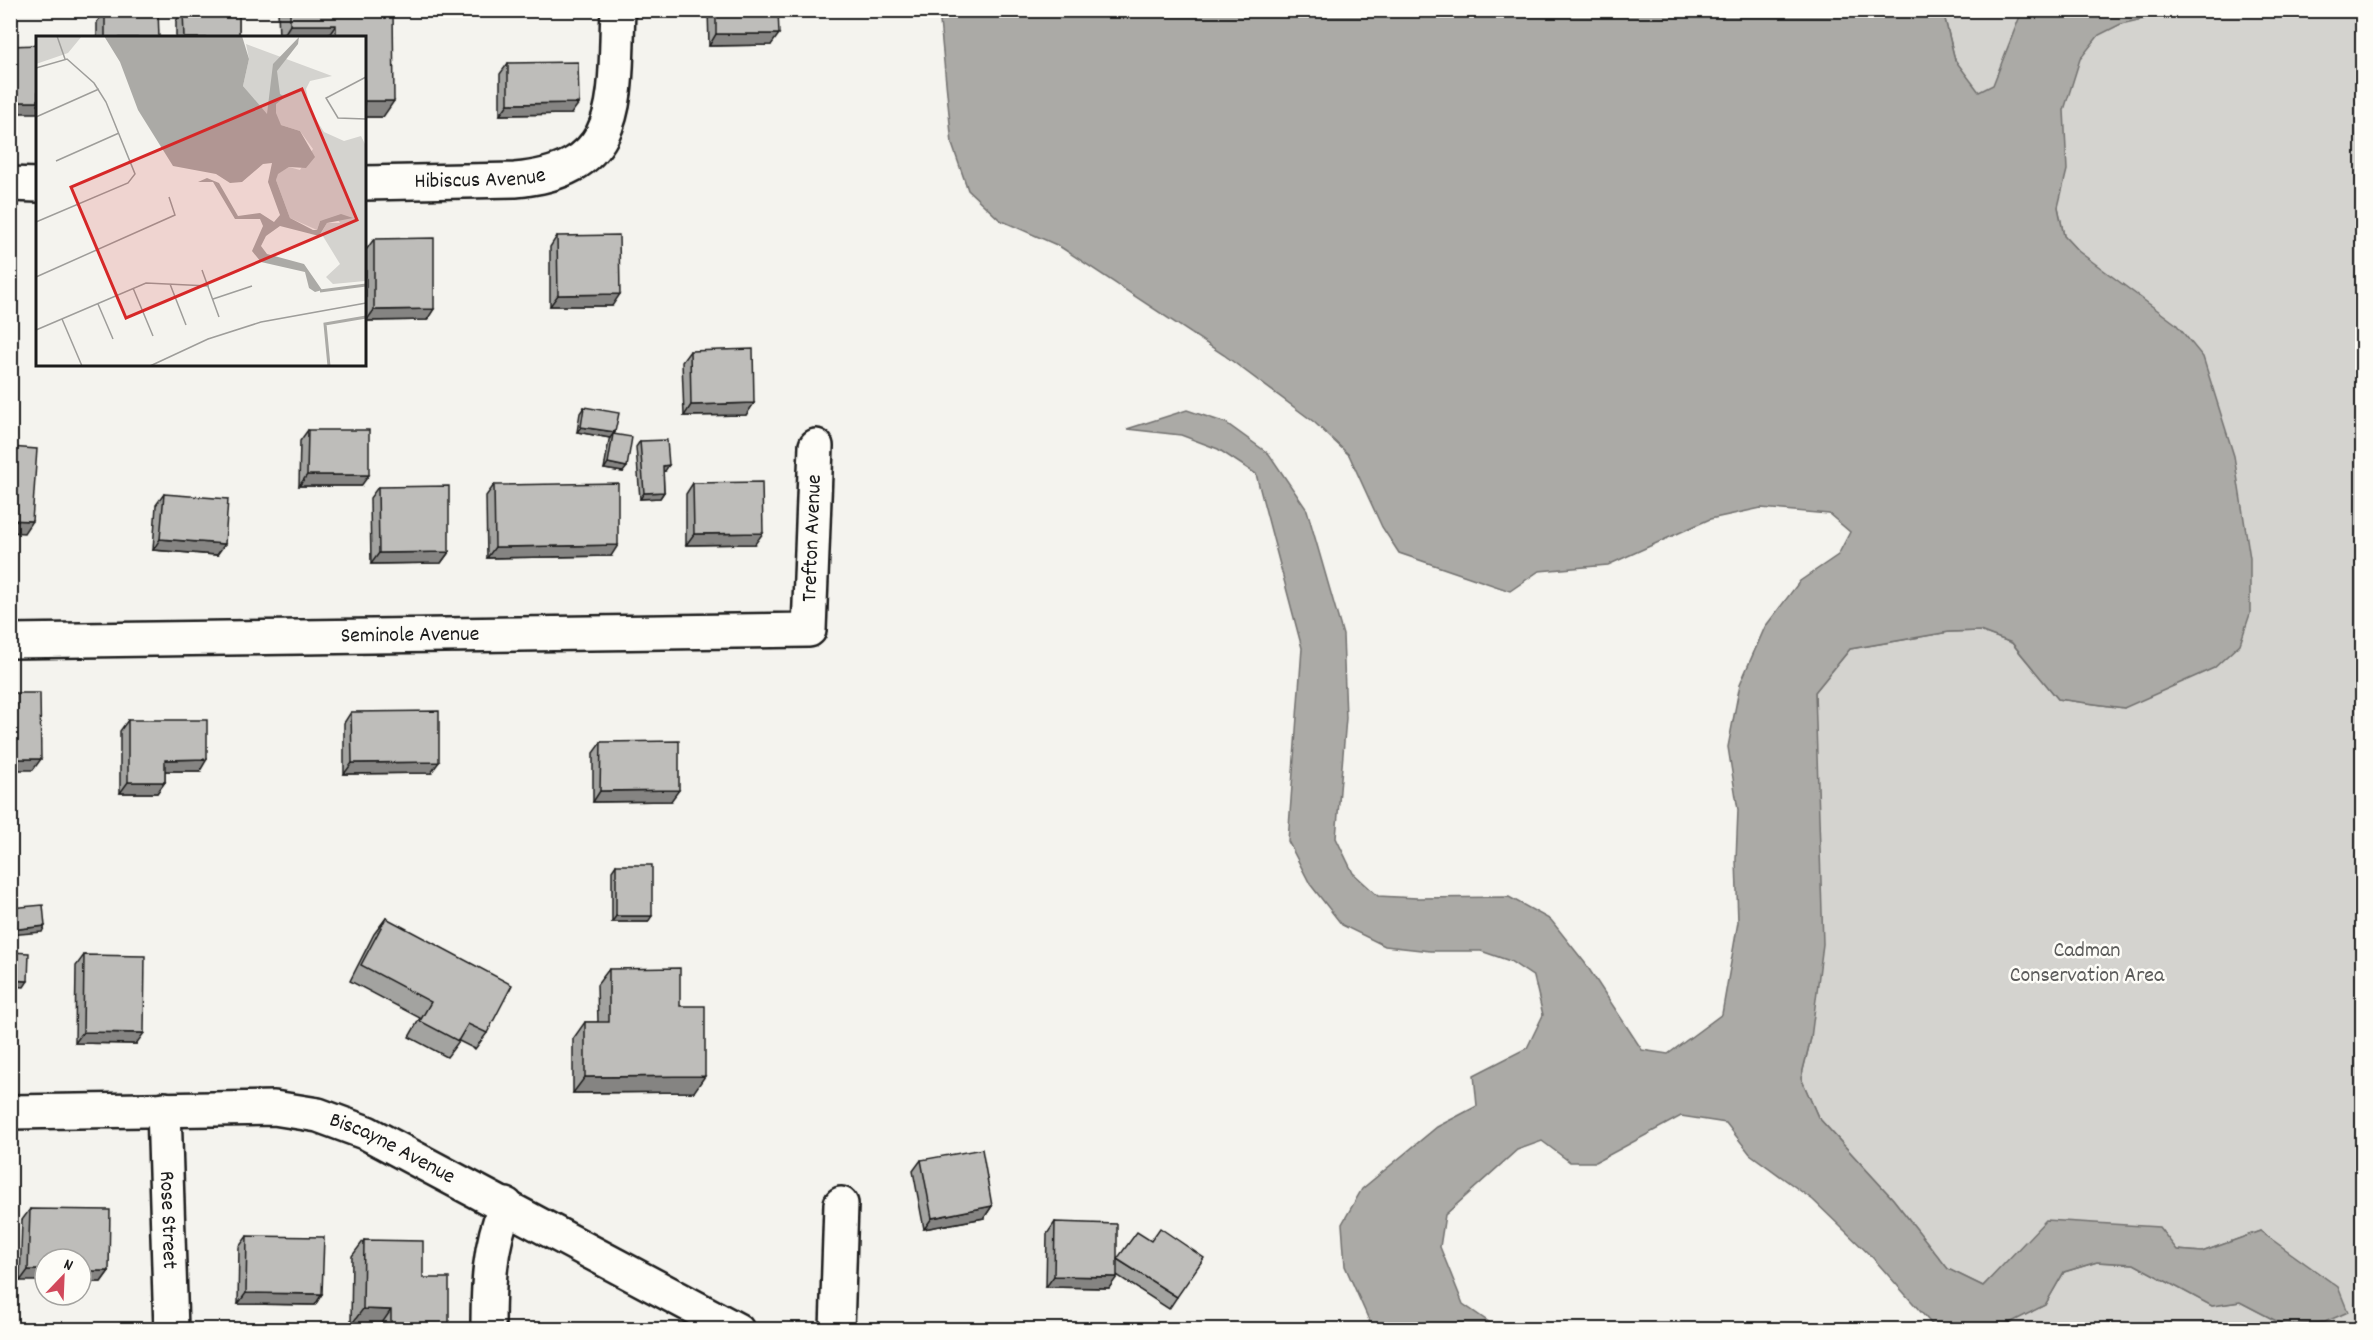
<svg xmlns="http://www.w3.org/2000/svg" width="2373" height="1340" viewBox="0 0 2373 1340" font-family="Dekko,sans-serif">
	<style>
		.green { fill: #d4d3cf; stroke: #787876; stroke-width: 1.5 }
		.water { fill: #abaaa6; stroke: #72716f; stroke-width: 1.5 }
		.lines { fill: none; stroke-linecap: round; stroke-linejoin: round }
		.minor-casing { stroke: #1c1c1c; stroke-width: 38 }
		.minor { stroke: #fdfcf7; stroke-width: 33 }
		.wall { fill: #a3a3a0; stroke: #1c1c1c; stroke-width: 1.5 }
		.shaded-wall { fill: #858482; stroke: #1c1c1c; stroke-width: 1.5 }
		.building { fill: #bebdba; stroke: #1c1c1c; stroke-width: 1.5 }
		.labels { text-anchor: middle; dominant-baseline: central; stroke-width: 5; stroke-linejoin: round; paint-order: stroke }
		.street-label { font-size: 22px; fill: #1c1c1c; stroke: #fdfcf7 }
		.park-label { font-size: 22px; fill: #5c5c5b; stroke: #fdfcf7 }
		.inset-river { fill: none; stroke: #abaaa6; stroke-width: 3 }
		.inset-road { fill: none; stroke: #9e9d9a; stroke-width: 1.5 }
		.view { fill: #d62828; fill-opacity: 0.15; stroke: #d62828; stroke-width: 3 }
		.inset-edge { fill: none; stroke: #1c1c1c; stroke-width: 3 }
	</style>
	<rect width="100%" height="100%" fill="#f4f3ee"/>
	<filter id="ink" filterUnits="userSpaceOnUse"><feTurbulence type="fractalNoise" baseFrequency=".0167" numOctaves="2"/><feDisplacementMap in="SourceGraphic" scale="12" xChannelSelector="R" yChannelSelector="G"/><feConvolveMatrix kernelMatrix="1 2 1 2 8 2 1 2 1" color-interpolation-filters="sRGB"/></filter>
	<g filter="url(#ink)">
		<polygon class="green" points="1943,11 2362,11 2362,1329 2013,1329 2011,1321 2045,1305 2064,1272 2097,1262 2134,1264 2212,1306 2240,1302 2286,1326 2260,1231 2202,1252 2177,1250 2007,1263 1983,1286 1948,1269 1893,1199 1818,1117 1801,1078 1811,1038 1815,692 1850,649 1949,632 1980,631 2012,643 2058,699 2124,708 2078,251 2064,236 2058,207 1955,60"/>
		<polygon class="water" points="939,11 1943,11 1955,60 1979,92 1993,85 2022,11 2177,11 2121,24 2099,35 2080,59 2064,110 2067,170 2058,207 2064,236 2078,251 2176,324 2203,357 2234,456 2250,558 2250,614 2240,644 2214,668 2124,708 2058,699 2012,643 1980,631 1949,632 1850,649 1815,692 1823,944 1811,1038 1801,1078 1818,1117 1893,1199 1948,1269 1983,1286 2046,1220 2159,1227 2177,1250 2202,1252 2260,1231 2338,1287 2348,1312 2325,1322 2286,1326 2240,1302 2212,1306 2134,1264 2097,1262 2064,1272 2045,1305 1998,1329 1936,1329 1873,1258 1813,1200 1750,1154 1726,1123 1681,1116 1596,1162 1570,1162 1542,1141 1517,1150 1445,1215 1440,1247 1463,1304 1499,1329 1373,1329 1345,1266 1342,1224 1362,1189 1437,1127 1477,1106 1474,1075 1527,1048 1543,1015 1534,977 1510,961 1481,951 1430,951 1385,946 1342,925 1310,884 1288,841 1302,648 1256,474 1218,449 1181,435 1127,429 1187,410 1226,423 1269,454 1307,510 1343,635 1346,718 1336,838 1353,873 1378,896 1417,898 1509,897 1551,920 1585,963 1642,1050 1668,1054 1722,1014 1738,922 1736,860 1738,810 1728,747 1740,684 1765,627 1800,581 1838,555 1850,532 1829,514 1761,508 1710,519 1608,565 1539,571 1510,591 1399,553 1382,527 1349,455 1314,422 1224,355 1059,246 1000,220 968,190 952,144"/>
		<g class="lines">
			<defs>
				<g id="minor">
					<path id="s1" d="M 364,183 L 515,180 C 626,170 614,99 618,10"/>
					<polyline points="10,184 38,185"/>
					<path id="s2" d="M 10,641 L 809,630 L 816,446"/>
					<path id="s3" d="M 164,1109 L 171,1330"/>
					<path id="s4" d="M 10,1112 L 274,1108 L 318,1115 L 367,1133 L 737,1330"/>
					<path d="M 488,1330 C 488,1286 489,1246 506,1205"/>
					<polyline points="837,1330 841,1204"/>
				</g>
			</defs>
			<use href="#minor" class="minor-casing"/>
			<use href="#minor" class="minor"/>
		</g>
		<g class="wall">
			<polygon points="183,10 239,10 239,38 176,38 176,21"/>
			<polygon points="278,10 393,10 383,117 364,117 364,38 279,38"/>
			<polygon points="708,10 778,10 771,45 709,46"/>
			<polygon points="105,11 159,38 97,38 97,22"/>
			<polygon points="508,63 571,114 500,115 500,74"/>
			<polygon points="557,236 612,306 550,306 550,247"/>
			<polygon points="374,239 427,320 366,321 366,250"/>
			<polygon points="690,351 754,403 746,415 684,416 682,362"/>
			<polygon points="584,407 615,432 614,434 623,472 604,469 609,440 610,438 577,432 580,413"/>
			<polygon points="308,430 361,486 299,486 300,441"/>
			<polygon points="640,441 665,471 663,471 664,492 660,498 640,499 636,447"/>
			<polygon points="693,483 755,544 686,545 686,494"/>
			<polygon points="494,485 611,556 487,558 486,496"/>
			<polygon points="378,487 449,552 441,563 371,564 370,498"/>
			<polygon points="164,494 217,555 153,550 156,505"/>
			<polygon points="351,712 431,773 344,774 344,723"/>
			<polygon points="128,720 200,771 165,771 165,782 157,793 120,793 120,731"/>
			<polygon points="601,742 671,801 593,802 593,753"/>
			<polygon points="616,865 648,922 612,922 612,871"/>
			<polygon points="386,918 487,1033 475,1049 459,1041 447,1057 409,1037 420,1018 350,981 374,934"/>
			<polygon points="84,955 136,1044 75,1043 76,966"/>
			<polygon points="609,969 680,1006 694,1092 573,1093 573,1039 585,1022 598,1022 597,985"/>
			<polygon points="921,1160 992,1206 984,1218 924,1229 913,1171"/>
			<polygon points="30,1209 109,1271 101,1282 81,1282 81,1259 20,1281 22,1220"/>
			<polygon points="1055,1222 1117,1259 1177,1297 1169,1309 1117,1275 1109,1288 1046,1287 1047,1234"/>
			<polygon points="247,1236 322,1294 315,1305 238,1304 239,1247"/>
			<polygon points="364,1240 423,1278 449,1329 380,1329 380,1326 351,1325 352,1256"/>
		</g>
		<g class="shaded-wall">
			<polygon points="290,25 336,25 327,38 282,38"/>
			<polygon points="716,34 779,34 771,45 709,46"/>
			<polygon points="364,101 394,101 383,117 364,117"/>
			<rect x="10" y="102" width="28" height="11"/>
			<polygon points="579,103 571,114 500,115 508,104"/>
			<polygon points="620,294 612,306 550,306 558,295"/>
			<polygon points="434,309 427,320 366,321 374,310"/>
			<polygon points="754,403 746,415 684,416 691,405"/>
			<polygon points="581,427 615,432 613,437 613,434 610,438 577,432"/>
			<polygon points="608,463 627,467 623,472 604,469"/>
			<polygon points="669,465 665,471 659,472 663,466"/>
			<polygon points="307,475 369,475 361,486 299,486"/>
			<polygon points="664,492 660,498 640,499 644,493"/>
			<polygon points="10,520 32,521 24,533 10,532"/>
			<polygon points="763,533 755,544 686,545 694,534"/>
			<polygon points="160,539 225,544 217,555 153,550"/>
			<polygon points="618,545 611,556 487,558 495,547"/>
			<polygon points="449,552 441,563 371,564 379,553"/>
			<polygon points="10,759 41,759 33,770 10,770"/>
			<polygon points="207,759 200,771 158,771 165,760"/>
			<polygon points="439,762 431,773 344,774 352,763"/>
			<polygon points="128,782 165,782 157,793 120,793"/>
			<polygon points="679,790 671,801 593,802 600,791"/>
			<polygon points="616,916 652,916 648,922 612,922"/>
			<polygon points="45,926 42,932 10,935 10,930"/>
			<polygon points="10,980 28,981 24,987 10,986"/>
			<polygon points="83,1032 144,1033 136,1044 75,1043"/>
			<polygon points="705,1076 694,1092 573,1093 585,1077"/>
			<polygon points="992,1206 984,1218 924,1229 932,1218"/>
			<polygon points="28,1270 45,1270 45,1281 20,1281"/>
			<polygon points="81,1271 109,1271 101,1282 81,1282"/>
			<polygon points="1054,1276 1117,1277 1109,1288 1046,1287"/>
			<polygon points="246,1293 322,1294 315,1305 238,1304"/>
			<polygon points="363,1309 391,1310 380,1326 351,1325"/>
		</g>
		<g class="building">
			<polygon points="158,10 159,38 105,38 105,11"/>
			<polygon points="183,10 239,10 239,38 184,38"/>
			<polygon points="290,10 393,10 394,101 364,101 364,38 336,38 336,25 290,25"/>
			<polygon points="716,10 778,10 779,34 716,34"/>
			<polygon points="38,45 38,102 10,102 10,46"/>
			<polygon points="578,62 579,103 508,104 508,63"/>
			<polygon points="619,235 620,294 558,295 557,236"/>
			<polygon points="434,238 434,309 374,310 374,239"/>
			<polygon points="753,349 754,403 691,405 690,351"/>
			<polygon points="584,407 619,413 615,432 581,427"/>
			<polygon points="308,430 369,430 369,475 307,475"/>
			<polygon points="613,434 632,437 627,467 608,463"/>
			<polygon points="667,440 669,465 663,466 664,492 644,493 640,441"/>
			<polygon points="10,447 37,449 32,521 10,520"/>
			<polygon points="762,482 763,533 694,534 693,483"/>
			<polygon points="618,483 618,545 495,547 494,485"/>
			<polygon points="449,486 449,552 379,553 378,487"/>
			<polygon points="164,494 228,499 225,544 160,539"/>
			<polygon points="10,693 40,693 41,759 10,759"/>
			<polygon points="439,711 439,762 352,763 351,712"/>
			<polygon points="128,720 207,720 207,759 165,760 165,782 128,782"/>
			<polygon points="679,741 679,790 600,791 601,742"/>
			<rect x="616" y="865" width="36" height="51"/>
			<polygon points="43,905 45,926 10,930 10,908"/>
			<polygon points="386,918 512,985 487,1033 468,1024 458,1041 420,1021 431,1002 361,965"/>
			<polygon points="10,952 29,953 28,981 10,980"/>
			<polygon points="84,955 145,956 144,1033 83,1032"/>
			<polygon points="680,968 680,1006 705,1006 705,1076 585,1077 585,1022 609,1022 609,969"/>
			<polygon points="982,1149 992,1206 932,1218 921,1160"/>
			<polygon points="30,1209 110,1210 109,1271 81,1271 81,1259 45,1259 45,1270 28,1270"/>
			<polygon points="1055,1222 1117,1224 1117,1277 1054,1276"/>
			<polygon points="1160,1228 1204,1258 1177,1297 1117,1259 1137,1232 1151,1241"/>
			<polygon points="247,1236 324,1237 322,1294 246,1293"/>
			<polygon points="364,1240 423,1241 423,1278 449,1278 449,1329 391,1329 391,1310 363,1309"/>
		</g>
	</g>
	<g class="labels">
		<g class="street-label">
			<text stroke="none"><textPath href="#s1" startOffset="116">Hibiscus Avenue</textPath></text>
			<text stroke="none"><textPath href="#s2" startOffset="891">Trefton Avenue</textPath></text>
			<text stroke="none"><textPath href="#s2" startOffset="400">Seminole Avenue</textPath></text>
			<text stroke="none"><textPath href="#s4" startOffset="390">Biscayne Avenue</textPath></text>
			<text stroke="none"><textPath href="#s3" startOffset="111">Rose Street</textPath></text>
		</g>
		<g class="park-label">
			<text x="2087" y="951">Cadman<tspan x="2087" dy="25">Conservation Area</tspan></text>
		</g>
	</g>
	<g transform="translate(36 36)">
		<rect width="330" height="330" fill="#f4f3ee"/>
		<path d="M 0,0 L 46,0 L 32,17 L 0,28 ZM 210,8 L 296,40 L 274,45 L 270,53 L 274,74 L 288,96 L 308,105 L 325,100 L 330,110 L 329,245 L 297,248 L 290,241 L 304,228 L 285,197 L 291,187 L 304,187 L 301,182 L 284,185 L 281,194 L 254,182 L 240,144 L 241,138 L 253,131 L 264,134 L 277,113 L 264,95 L 245,89 L 227,76 L 207,50 L 213,23 Z" fill="#d4d3cf"/>
		<path d="M 68,0 L 206,0 L 213,23 L 207,50 L 231,78 L 237,28 L 263,1 L 262,8 L 241,35 L 244,58 L 249,61 L 240,68 L 240,77 L 245,89 L 264,95 L 279,121 L 270,132 L 253,131 L 242,138 L 240,144 L 254,182 L 277,194 L 281,194 L 284,185 L 305,178 L 317,182 L 291,187 L 283,200 L 244,190 L 230,200 L 225,210 L 231,218 L 268,228 L 286,254 L 279,256 L 273,252 L 269,236 L 225,226 L 216,215 L 227,190 L 224,183 L 199,183 L 177,146 L 162,146 L 171,142 L 183,147 L 202,180 L 224,177 L 238,186 L 244,179 L 232,146 L 236,127 L 227,128 L 206,146 L 194,147 L 180,138 L 137,130 L 102,74 L 84,26 Z" fill="#abaaa6"/>
		<path class="inset-river" d="M 284,255 L 330,249M 293,330 L 289,288 L 330,281"/>
		<path class="inset-road" d="M 21,0 L 29,23M 0,32 L 31,23 L 58,47 L 70,66 L 99,138 L 92,147 L 0,186M 330,41 L 290,62 L 302,82 L 330,83M 0,81 L 63,53M 20,125 L 83,97M 166,234 L 183,281M 0,241 L 139,179 L 133,161M 134,248 L 150,289M 97,252 L 117,300M 177,263 L 216,250M 62,268 L 77,303M 26,283 L 46,330M 0,294 L 110,247 L 173,250M 114,330 L 172,303 L 225,286 L 330,267"/>
		<path class="view" d="M 266,53 L 321,184 L 90,282 L 35,151 Z"/>
		<rect width="330" height="330" class="inset-edge"/>
	</g>
	<rect width="2373" height="1340" fill="none" stroke="#fdfcf7" stroke-width="36"/>
	<rect x="18" y="18" width="2337" height="1304" fill="none" stroke="#1c1c1c" stroke-width="2" filter="url(#ink)"/>
	<g transform="translate(63 1277) rotate(23)"><circle r="28" fill="#fdfcf7" stroke="#a3a29f" stroke-width="1.5"/>
	<path d="M0-4.5L10 22L0 15L-10 22Z" fill="#d1495b"/>
	<text y="-9" font-size="16" font-weight="bold" text-anchor="middle" fill="#1c1c1c">N</text>
	</g>
</svg>
